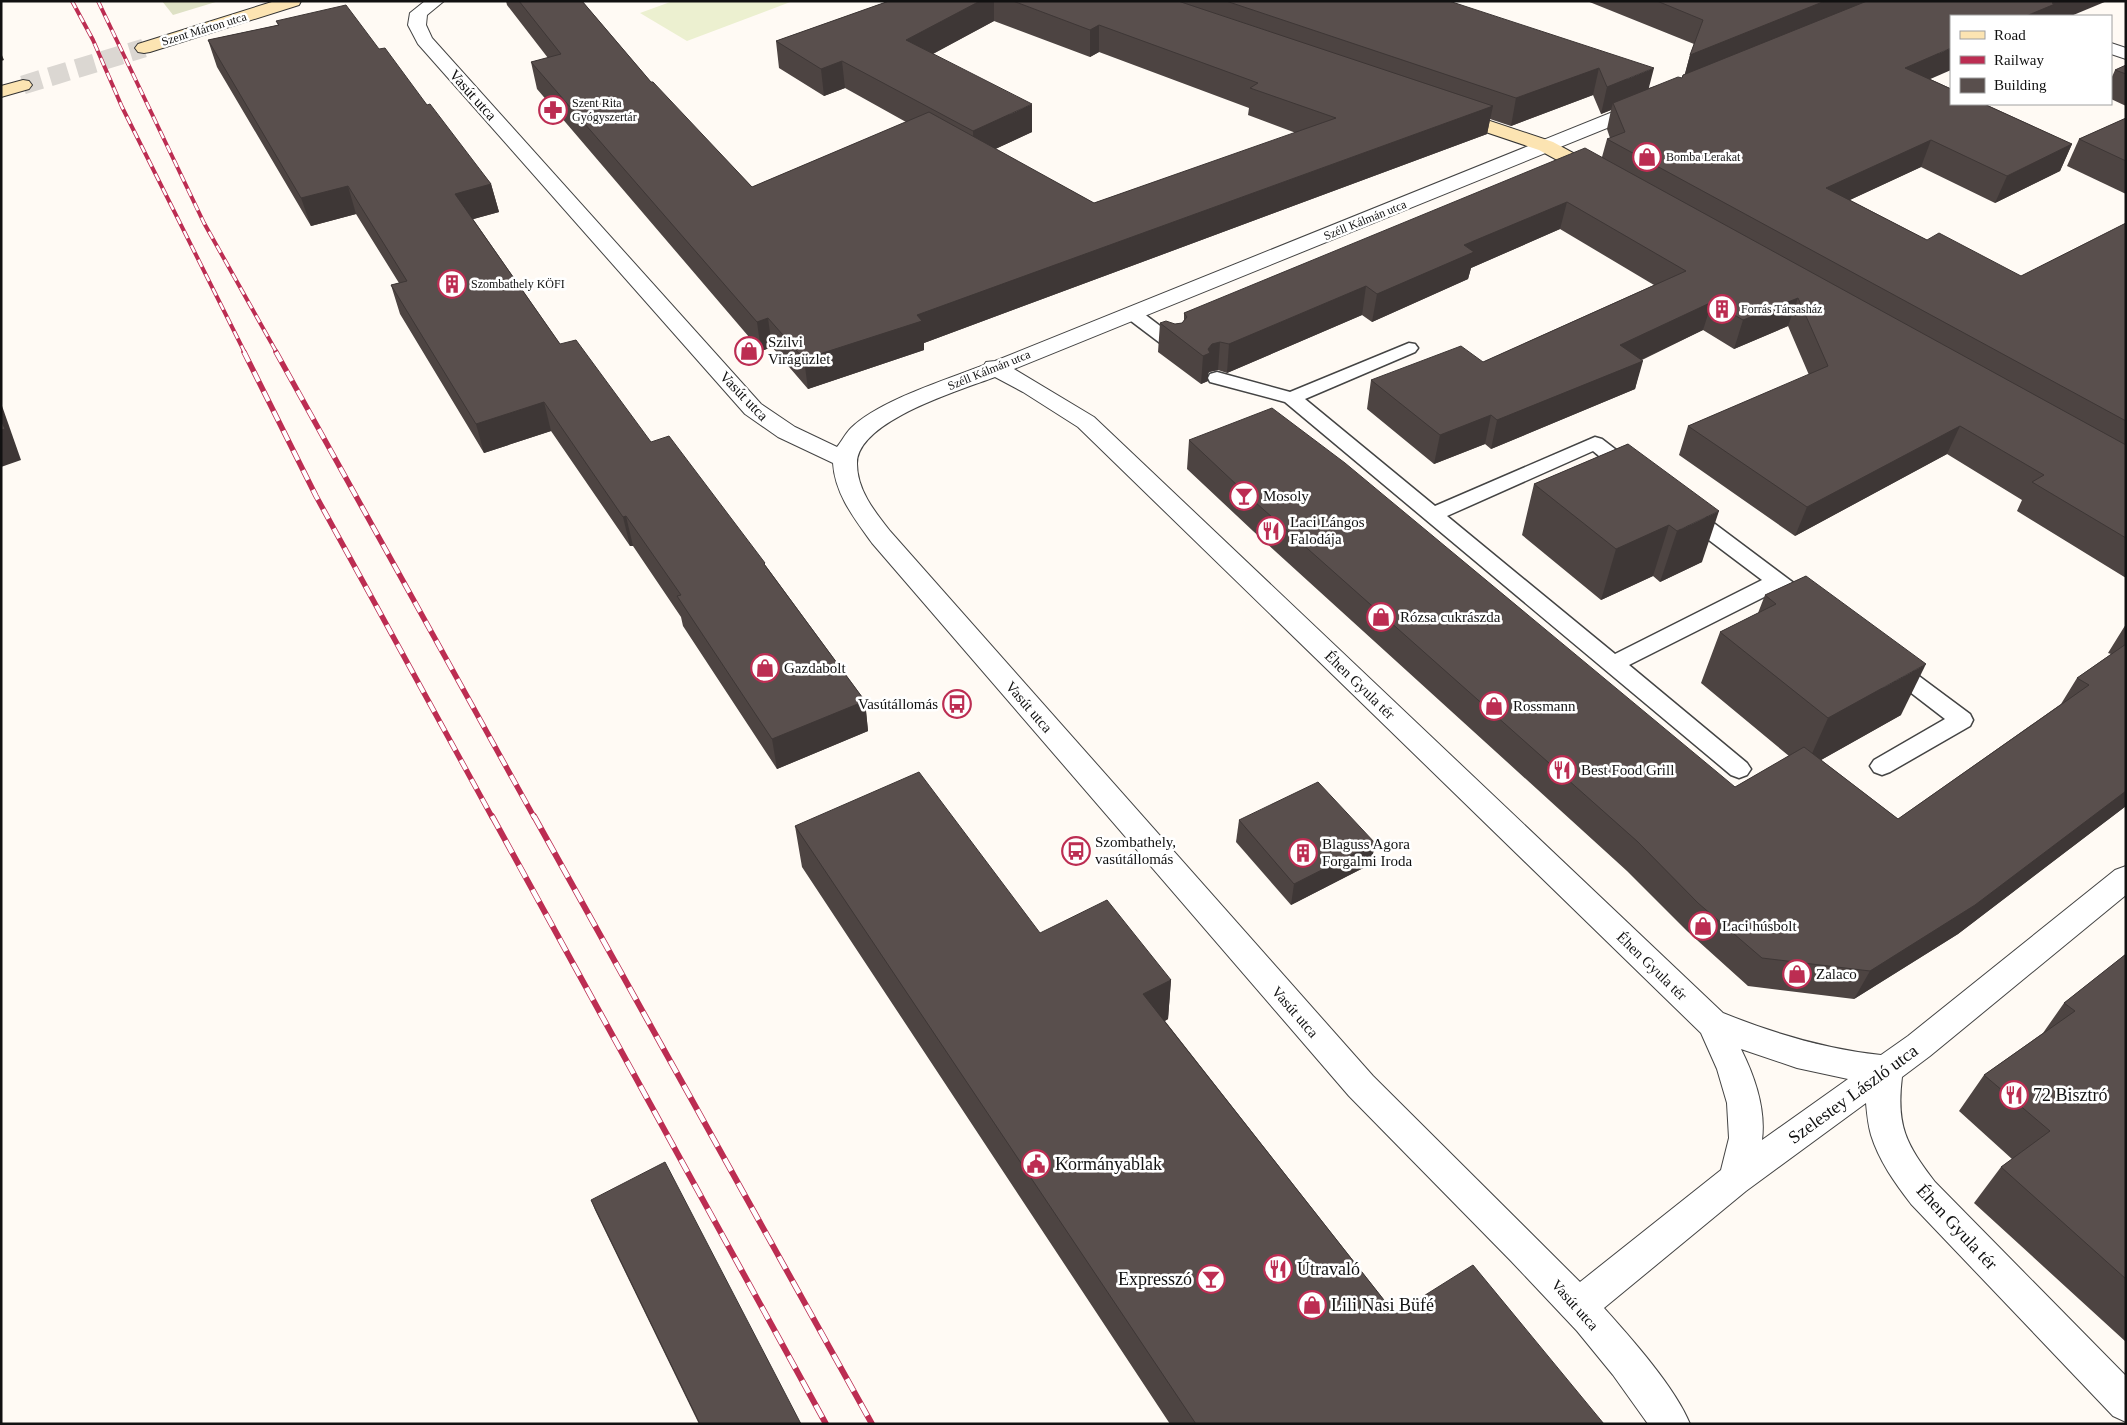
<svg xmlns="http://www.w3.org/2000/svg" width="2127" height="1425" viewBox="0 0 2127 1425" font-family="Georgia,serif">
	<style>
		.cemetery { fill: #dee1c5 }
		.pitch { fill: #ecf0d0 }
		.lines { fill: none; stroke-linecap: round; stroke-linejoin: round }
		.secondary-tunnel { stroke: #dbd7d2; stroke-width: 19; stroke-dasharray: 19 9; stroke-linecap: butt }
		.lane-casing { stroke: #444; stroke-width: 3 }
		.street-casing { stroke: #444; stroke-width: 2 }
		.secondary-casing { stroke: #333; stroke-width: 2 }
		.lane { fill: #fff; fill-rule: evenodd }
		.street { fill: #fff; fill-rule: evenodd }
		.secondary { fill: #fce4b2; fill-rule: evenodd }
		.rail-far2-casing { stroke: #bc2d52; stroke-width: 4 }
		.rail-far1-casing { stroke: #bc2d52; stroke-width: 5.5 }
		.rail-casing { stroke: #bc2d52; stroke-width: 6 }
		.rail-far2 { stroke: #fff; stroke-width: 2.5; stroke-dasharray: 8; stroke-linecap: butt }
		.rail-far1 { stroke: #fff; stroke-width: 4; stroke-dasharray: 11; stroke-linecap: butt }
		.rail { stroke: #fff; stroke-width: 4.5; stroke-dasharray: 14; stroke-linecap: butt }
		.wall { fill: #4d4442; fill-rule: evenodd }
		.shaded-wall { fill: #3e3736 }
		.building { fill: #594f4d; stroke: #3e3736 }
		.labels { text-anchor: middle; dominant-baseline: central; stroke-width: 5; stroke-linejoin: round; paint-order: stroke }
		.far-street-label { font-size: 12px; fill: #111; stroke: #fff }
		.far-poi-label { font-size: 12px; fill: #111; stroke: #fff; text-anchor: start }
		.street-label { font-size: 15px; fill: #111; stroke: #fff }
		.poi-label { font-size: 15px; fill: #111; stroke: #fff; text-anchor: start }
		.near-street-label { font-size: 18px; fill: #111; stroke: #fff }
		.near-poi-label { font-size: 18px; fill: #111; stroke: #fff; text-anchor: start }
	</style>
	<rect width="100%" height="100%" fill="#fffaf4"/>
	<polygon class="cemetery" points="162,1 219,1 173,15"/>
	<polygon class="pitch" points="673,1 793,1 687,41 640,13"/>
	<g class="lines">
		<polyline class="secondary-tunnel" points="23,85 144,48"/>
		<defs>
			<g id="lane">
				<polygon points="1133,309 1139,310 1180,341 1183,345 1180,349 1174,350 1168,349 1127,318 1124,314 1127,310"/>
				<path d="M 1409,343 L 1415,344 L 1418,348 L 1415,352 L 1305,399 L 1435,506 L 1595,437 L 1602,439 L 1637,466 L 1640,470 L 1637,474 C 1620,479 1606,461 1593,451 L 1447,516 L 1615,654 L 1762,580 L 1681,519 L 1678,514 L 1681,509 L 1688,508 L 1695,509 L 1815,599 L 1819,604 L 1815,609 C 1800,613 1788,600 1776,591 L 1629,665 L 1747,763 L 1751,769 L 1747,775 L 1739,778 L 1731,775 L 1285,402 L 1210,382 L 1208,378 L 1210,374 L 1217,372 L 1290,392 Z"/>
				<polygon points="1892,659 1900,662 1970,714 1973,720 1970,726 1890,772 1882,775 1874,772 1870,766 1874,760 1945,719 1884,672 1881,667 1884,662"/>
			</g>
			<g id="street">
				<path d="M 425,1 L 444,1 L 427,15 L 426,25 L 432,38 L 761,404 L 795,427 L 837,447 C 842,441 845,434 851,428 C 880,400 946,380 984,365 L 986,362 L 995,361 L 1635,103 L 1642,101 L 1649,103 L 1651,107 L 1649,111 L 1014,369 L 1094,417 L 1723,1013 C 1775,1034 1826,1049 1881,1055 L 1908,1036 L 2115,870 L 2126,866 L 2126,895 L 1930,1056 L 1902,1077 C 1896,1126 1906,1144 1935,1182 L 2126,1376 L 2126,1422 L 2113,1416 L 1911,1204 C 1895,1183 1879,1161 1871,1135 C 1868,1125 1867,1114 1866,1103 L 1746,1191 L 1604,1308 C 1631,1338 1675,1387 1690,1424 L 1648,1424 L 1613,1375 L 1577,1331 L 1511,1261 L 1349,1096 L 872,543 C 854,518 835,494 833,463 L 778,437 L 745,414 L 418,44 L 408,25 L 410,13 ZM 995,377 L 1023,392 L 1078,427 L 1701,1033 L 1717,1069 L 1727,1103 L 1729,1138 L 1721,1170 L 1580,1282 L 1373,1076 L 890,531 C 875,512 857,490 857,464 C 856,421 961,390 995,377 ZM 1741,1049 L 1797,1068 L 1848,1079 L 1762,1140 C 1766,1109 1755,1077 1741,1049 Z"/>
				<polygon points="2111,43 2126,48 2126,59 2111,54"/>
			</g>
			<g id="secondary">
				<polygon points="275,1 301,1 299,5 150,52 144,53 138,52 135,48 138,44"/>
				<polygon points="23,80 29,81 32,85 29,89 1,97 1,86"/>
				<polygon points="1454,109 1553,142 1604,170 1607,174 1604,178 1597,180 1590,178 1539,150 1447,119 1445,115 1447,111"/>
			</g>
		</defs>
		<use href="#lane" class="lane-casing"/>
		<use href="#street" class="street-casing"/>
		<use href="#secondary" class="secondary-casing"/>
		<use href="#lane" class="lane"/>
		<use href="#street" class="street"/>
		<use href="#secondary" class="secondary"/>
		<defs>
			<g id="rail-far2">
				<polyline points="72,1 93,40 122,107 245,353"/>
				<polyline points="98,1 204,223 277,353"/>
			</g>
			<g id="rail-far1">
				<polyline points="244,352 316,496 492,817"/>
				<polyline points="276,352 534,817"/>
			</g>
			<g id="rail">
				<polyline points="492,816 826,1424"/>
				<polyline points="534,816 872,1424"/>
			</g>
		</defs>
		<use href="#rail-far2" class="rail-far2-casing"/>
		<use href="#rail-far1" class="rail-far1-casing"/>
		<use href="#rail" class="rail-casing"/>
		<use href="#rail-far2" class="rail-far2"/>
		<use href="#rail-far1" class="rail-far1"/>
		<use href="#rail" class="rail"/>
	</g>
	<g class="wall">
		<path d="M 506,1 L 582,1 L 651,82 L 752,187 L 906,122 L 845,88 L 824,96 L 779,68 L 776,41 L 889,1 L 1449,1 L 1649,88 L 1682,78 L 1685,74 L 1690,55 L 1694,44 L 1587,1 L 2107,1 L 1951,16 L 1930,79 L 2072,144 L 2060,171 L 1995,203 L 1921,167 L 1850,200 L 1927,240 L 2021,276 L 2126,223 L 2126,578 L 2017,511 L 2022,500 L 1947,454 L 1795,536 L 1679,455 L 1688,426 L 1809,375 L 1788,326 L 1734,349 L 1703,330 L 1642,360 L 1635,389 L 1491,449 L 1485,444 L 1434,464 L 1367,409 L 1371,380 L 1483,362 L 1654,285 L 1560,229 L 1471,268 L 1468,279 L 1372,322 L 1362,315 L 1227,373 L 1218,370 L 1209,372 L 1208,374 L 1208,381 L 1201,384 L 1158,352 L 1160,323 L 1175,324 L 1182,323 L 1184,320 L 1184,313 L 1602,157 L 1607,139 L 1610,138 L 1607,129 L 1611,110 L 1601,114 L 1593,95 L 1511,126 L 1490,119 L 1487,134 L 924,343 L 924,350 L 808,389 L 772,347 L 761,351 L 537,89 L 531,62 L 548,58 L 507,5 ZM 994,21 L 1090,57 L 1099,52 L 1249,108 L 1248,115 L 1296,133 L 1094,203 L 995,149 L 1032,132 L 933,54 Z"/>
		<polygon points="276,21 379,49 427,105 491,184 499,212 473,219 560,344 766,566 865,701 868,731 777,769 683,626 681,617 633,546 630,546 551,431 484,453 400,314 391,285 399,283 356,214 311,226 217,67 208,40 278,25"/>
		<polygon points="2126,65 2126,106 2111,99 2111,79 2115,70"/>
		<polygon points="2126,118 2126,194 2067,166 2079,139"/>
		<polygon points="1189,440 1735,787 1789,756 1701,683 1720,632 1758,613 1765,595 1806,576 1901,715 1821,760 1898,819 2061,704 2077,678 2111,654 2108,653 2126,624 2126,806 1958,934 1854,999 1748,986 1687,931 1627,871 1253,531 1187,469"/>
		<polygon points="1628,444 1702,562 1660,582 1653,576 1601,600 1522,535 1534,484"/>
		<polygon points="1239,820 1375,843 1371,864 1291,905 1236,842"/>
		<polygon points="795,826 1040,933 1171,980 1168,1019 1165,1021 1395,1314 1604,1424 1170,1424 802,867"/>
		<polygon points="2126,954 2126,1342 1974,1203 2001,1167 2012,1159 1959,1111 1984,1075 2043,1033 2064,1003"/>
		<polygon points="591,1200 801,1424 699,1424 595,1210"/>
	</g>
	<g class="shaded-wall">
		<polygon points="980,1 994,1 994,21 908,67 906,40"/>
		<polygon points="1825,1 1880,1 1683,81 1690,55"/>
		<polygon points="2057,1 2107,1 2071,16 2026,16"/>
		<polygon points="1099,25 1099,52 1090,57 1090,30"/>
		<polygon points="1951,48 1951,70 1896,94 1905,68"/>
		<polygon points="1,53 4,60 1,61"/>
		<polygon points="842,61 845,88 824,96 821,69"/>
		<polygon points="1599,68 1593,95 1511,126 1516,98"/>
		<polygon points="1654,68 1647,95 1613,103 1611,110 1601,114 1607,87"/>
		<polygon points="1032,104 1032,132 974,159 973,131"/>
		<polygon points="1493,106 1487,134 924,343 924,350 808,389 804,359 917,315"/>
		<polygon points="1931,140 1921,167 1817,215 1826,188"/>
		<polygon points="2072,144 2060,171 1995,203 2007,176"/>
		<polygon points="491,184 499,212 463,222 455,194"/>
		<polygon points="348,186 356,214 311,226 301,198"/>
		<polygon points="1567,202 1560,229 1471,268 1468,279 1372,322 1377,294 1464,245"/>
		<polygon points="1366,286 1362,315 1227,373 1229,344"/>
		<polygon points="1798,298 1788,326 1734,349 1743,320"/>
		<polygon points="1712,302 1703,330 1617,371 1643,361 1635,389 1491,449 1497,420 1620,345"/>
		<polygon points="768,318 772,347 761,351 757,322"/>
		<polygon points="1220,342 1218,370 1209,372 1208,374 1208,381 1201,384 1203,356 1212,344"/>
		<polygon points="544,402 551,431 484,453 476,424"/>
		<polygon points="1,403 21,460 1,467"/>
		<polygon points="1491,415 1485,444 1434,464 1440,435"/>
		<polygon points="1960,426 1947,454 1795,536 1807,507"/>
		<polygon points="1719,511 1702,562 1660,582 1677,531"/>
		<polygon points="626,516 633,546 630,546 623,517"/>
		<polygon points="1669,525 1653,576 1601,600 1616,549"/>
		<polygon points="1926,664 1901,715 1805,769 1828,718"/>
		<polygon points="865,701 868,731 777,769 772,739"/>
		<polygon points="2126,791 2126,806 1958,934 1854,999 1870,971"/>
		<polygon points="1375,843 1371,864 1291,905 1294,884"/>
		<polygon points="1171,980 1168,1019 1141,1033 1143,994"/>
	</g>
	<g class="building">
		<polygon points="519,1 582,1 651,82 653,82 752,187 929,112 1094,203 1336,118 1250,88 1258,83 1099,25 1090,30 1013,1 1178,1 1493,106 917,315 922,321 804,359 768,318 757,322 531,62 561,54"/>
		<polygon points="889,1 980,1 906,40 1032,104 973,131 842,61 821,69 776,41"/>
		<polygon points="1226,1 1449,1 1654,68 1607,87 1599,68 1516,98"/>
		<polygon points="1657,1 1825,1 1690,55 1703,20"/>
		<polygon points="1867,1 2057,1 2052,3 2055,4 2026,16 1951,16 1951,48 1905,68 1951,89 1951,104 1984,104 2072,144 2007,176 1931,140 1826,188 1927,240 1939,233 2021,276 2126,223 2126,421 1607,139 1625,132 1613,103 1678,77 1682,78 1683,75"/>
		<polygon points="346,5 379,49 385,48 427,105 430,104 491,184 455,194 560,344 576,340 651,442 669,436 765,563 764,564 865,701 772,739 677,596 681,595 626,516 623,517 544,402 476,424 391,285 407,281 348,186 301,198 208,40 279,25 276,21"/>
		<polygon points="2126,65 2126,74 2115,70"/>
		<polygon points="2126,118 2126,161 2079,139"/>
		<polygon points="1585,148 2126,445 2126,538 2032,482 2044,475 1960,426 1807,507 1688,426 1828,366 1798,298 1743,320 1712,302 1620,345 1643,361 1497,420 1491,415 1440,435 1371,380 1461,346 1483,362 1686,271 1567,202 1464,245 1474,252 1377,294 1366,286 1229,344 1220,342 1212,344 1208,349 1210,353 1203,356 1160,323 1166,321 1175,324 1182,323 1187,317 1184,313"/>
		<polygon points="1272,408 1345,463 1735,787 1804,747 1898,819 2089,685 2077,678 2126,644 2126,791 1975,905 1870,971 1762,958 1698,903 1638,842 1255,502 1189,440"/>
		<polygon points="1,420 5,429 1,430"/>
		<polygon points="1628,444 1719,511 1677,531 1669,525 1616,549 1534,484"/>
		<polygon points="1806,576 1926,664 1828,718 1720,632 1776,604 1765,595"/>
		<polygon points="919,772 1040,933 1107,900 1171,980 1143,994 1395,1314 1473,1265 1604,1424 1196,1424 795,826"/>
		<polygon points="1318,782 1375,843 1294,884 1239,820"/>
		<polygon points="2126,954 2126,1279 2001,1167 2050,1131 1984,1075 2075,1011 2064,1003"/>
		<polygon points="665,1162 801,1424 700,1424 591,1200"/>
	</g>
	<defs>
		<symbol id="pharmacy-ring" viewBox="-11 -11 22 22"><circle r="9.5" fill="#fff" stroke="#bc2d52" stroke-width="1.5"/><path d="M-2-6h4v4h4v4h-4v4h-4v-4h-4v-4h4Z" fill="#bc2d52"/></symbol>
		<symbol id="shop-ring" viewBox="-11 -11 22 22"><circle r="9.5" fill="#fff" stroke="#bc2d52" stroke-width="1.5"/><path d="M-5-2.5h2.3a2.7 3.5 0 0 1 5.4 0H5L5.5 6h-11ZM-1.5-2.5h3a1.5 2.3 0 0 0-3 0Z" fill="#bc2d52"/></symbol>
		<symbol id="building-ring" viewBox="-11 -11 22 22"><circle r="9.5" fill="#fff" stroke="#bc2d52" stroke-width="1.5"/><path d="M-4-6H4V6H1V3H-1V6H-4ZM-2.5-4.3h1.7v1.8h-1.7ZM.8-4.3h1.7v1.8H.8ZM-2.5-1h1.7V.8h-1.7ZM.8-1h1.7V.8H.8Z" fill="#bc2d52"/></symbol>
		<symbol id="bar-ring" viewBox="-11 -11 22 22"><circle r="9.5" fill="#fff" stroke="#bc2d52" stroke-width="1.5"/><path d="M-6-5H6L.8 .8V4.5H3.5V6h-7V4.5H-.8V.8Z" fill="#bc2d52"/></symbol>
		<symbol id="restaurant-ring" viewBox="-11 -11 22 22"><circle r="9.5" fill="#fff" stroke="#bc2d52" stroke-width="1.5"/><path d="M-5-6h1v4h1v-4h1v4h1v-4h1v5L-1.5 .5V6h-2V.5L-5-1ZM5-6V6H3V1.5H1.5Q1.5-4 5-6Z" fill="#bc2d52"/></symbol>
		<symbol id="bus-ring" viewBox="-11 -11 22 22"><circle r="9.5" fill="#fff" stroke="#bc2d52" stroke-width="1.5"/><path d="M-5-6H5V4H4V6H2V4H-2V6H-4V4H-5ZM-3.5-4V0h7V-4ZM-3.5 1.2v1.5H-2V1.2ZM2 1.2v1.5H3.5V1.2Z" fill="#bc2d52"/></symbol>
		<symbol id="civic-ring" viewBox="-11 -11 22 22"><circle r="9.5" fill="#fff" stroke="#bc2d52" stroke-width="1.5"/><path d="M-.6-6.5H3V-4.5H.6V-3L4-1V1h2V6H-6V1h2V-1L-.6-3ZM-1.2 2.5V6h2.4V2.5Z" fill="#bc2d52"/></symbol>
	</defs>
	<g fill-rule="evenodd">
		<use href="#pharmacy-ring" x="537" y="94" width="32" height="32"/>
		<use href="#shop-ring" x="1631" y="141" width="32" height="32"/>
		<use href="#building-ring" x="436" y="268" width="32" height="32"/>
		<use href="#building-ring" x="1706" y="293" width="32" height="32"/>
		<use href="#shop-ring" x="733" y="335" width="32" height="32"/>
		<use href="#bar-ring" x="1228" y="480" width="32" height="32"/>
		<use href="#restaurant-ring" x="1255" y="515" width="32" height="32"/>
		<use href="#shop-ring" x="1365" y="601" width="32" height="32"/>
		<use href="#shop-ring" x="749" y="652" width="32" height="32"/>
		<use href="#bus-ring" x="941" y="688" width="32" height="32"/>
		<use href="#shop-ring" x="1478" y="690" width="32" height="32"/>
		<use href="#restaurant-ring" x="1546" y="754" width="32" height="32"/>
		<use href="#bus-ring" x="1060" y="835" width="32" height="32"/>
		<use href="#building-ring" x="1287" y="837" width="32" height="32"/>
		<use href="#shop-ring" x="1687" y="910" width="32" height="32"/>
		<use href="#shop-ring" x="1781" y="958" width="32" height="32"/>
		<use href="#restaurant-ring" x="1998" y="1079" width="32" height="32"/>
		<use href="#civic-ring" x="1020" y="1148" width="32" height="32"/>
		<use href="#restaurant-ring" x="1262" y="1253" width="32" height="32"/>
		<use href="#bar-ring" x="1195" y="1263" width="32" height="32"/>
		<use href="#shop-ring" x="1296" y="1289" width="32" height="32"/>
	</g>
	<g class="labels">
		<g class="far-street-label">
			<text transform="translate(204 29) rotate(-17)">Szent Márton utca</text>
			<text transform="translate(1365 220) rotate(-22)">Széll Kálmán utca</text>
			<text transform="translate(989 370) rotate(-22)">Széll Kálmán utca</text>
		</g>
		<g class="far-poi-label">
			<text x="572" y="103">Szent Rita<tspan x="572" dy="14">Gyógyszertár</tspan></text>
			<text x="1666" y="157">Bomba Lerakat</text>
			<text x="471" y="284">Szombathely KÖFI</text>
			<text x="1741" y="309">Forrás Társasház</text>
		</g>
		<g class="street-label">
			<text transform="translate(473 95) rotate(48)">Vasút utca</text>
			<text transform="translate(744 396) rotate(46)">Vasút utca</text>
			<text transform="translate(1360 685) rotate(44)">Éhen Gyula tér</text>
			<text transform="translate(1029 707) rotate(49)">Vasút utca</text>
			<text transform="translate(1652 966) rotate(44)">Éhen Gyula tér</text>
			<text transform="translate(1295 1012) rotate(49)">Vasút utca</text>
			<text transform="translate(1575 1305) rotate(48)">Vasút utca</text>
		</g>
		<g class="poi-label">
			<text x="768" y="342">Szilvi<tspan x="768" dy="17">Virágüzlet</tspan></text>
			<text x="1263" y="496">Mosoly</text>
			<text x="1290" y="522">Laci Lángos<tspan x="1290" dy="17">Falodája</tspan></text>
			<text x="1400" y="617">Rózsa cukrászda</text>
			<text x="784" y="668">Gazdabolt</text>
			<text x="938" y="704" text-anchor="end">Vasútállomás</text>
			<text x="1513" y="706">Rossmann</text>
			<text x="1581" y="770">Best Food Grill</text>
			<text x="1095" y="842">Szombathely,<tspan x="1095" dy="17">vasútállomás</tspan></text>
			<text x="1322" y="844">Blaguss Agora<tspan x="1322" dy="17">Forgalmi Iroda</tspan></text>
			<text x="1722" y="926">Laci húsbolt</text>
			<text x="1816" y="974">Zalaco</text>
		</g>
		<g class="near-street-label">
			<text transform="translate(1853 1094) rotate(-36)">Szelestey László utca</text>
			<text transform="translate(1957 1227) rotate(47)">Éhen Gyula tér</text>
		</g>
		<g class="near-poi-label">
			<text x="2033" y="1095">72 Bisztró</text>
			<text x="1055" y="1164">Kormányablak</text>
			<text x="1297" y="1269">Útravaló</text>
			<text x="1192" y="1279" text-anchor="end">Expresszó</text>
			<text x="1331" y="1305">Lili Nasi Büfé</text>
		</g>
	</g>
	<rect width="2127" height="1425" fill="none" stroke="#111111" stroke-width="5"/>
	<rect x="1950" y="15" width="162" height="90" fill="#ffffff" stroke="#a0a0a0"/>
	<rect x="1960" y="31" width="25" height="8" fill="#fce4b2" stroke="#a0a0a0"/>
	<text x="1994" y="40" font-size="15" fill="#111111">Road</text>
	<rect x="1960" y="56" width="25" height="8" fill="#bc2d52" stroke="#a0a0a0"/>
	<text x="1994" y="65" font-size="15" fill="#111111">Railway</text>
	<rect x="1960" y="78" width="25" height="15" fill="#594f4d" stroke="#a0a0a0"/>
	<text x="1994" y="90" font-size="15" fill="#111111">Building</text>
</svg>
